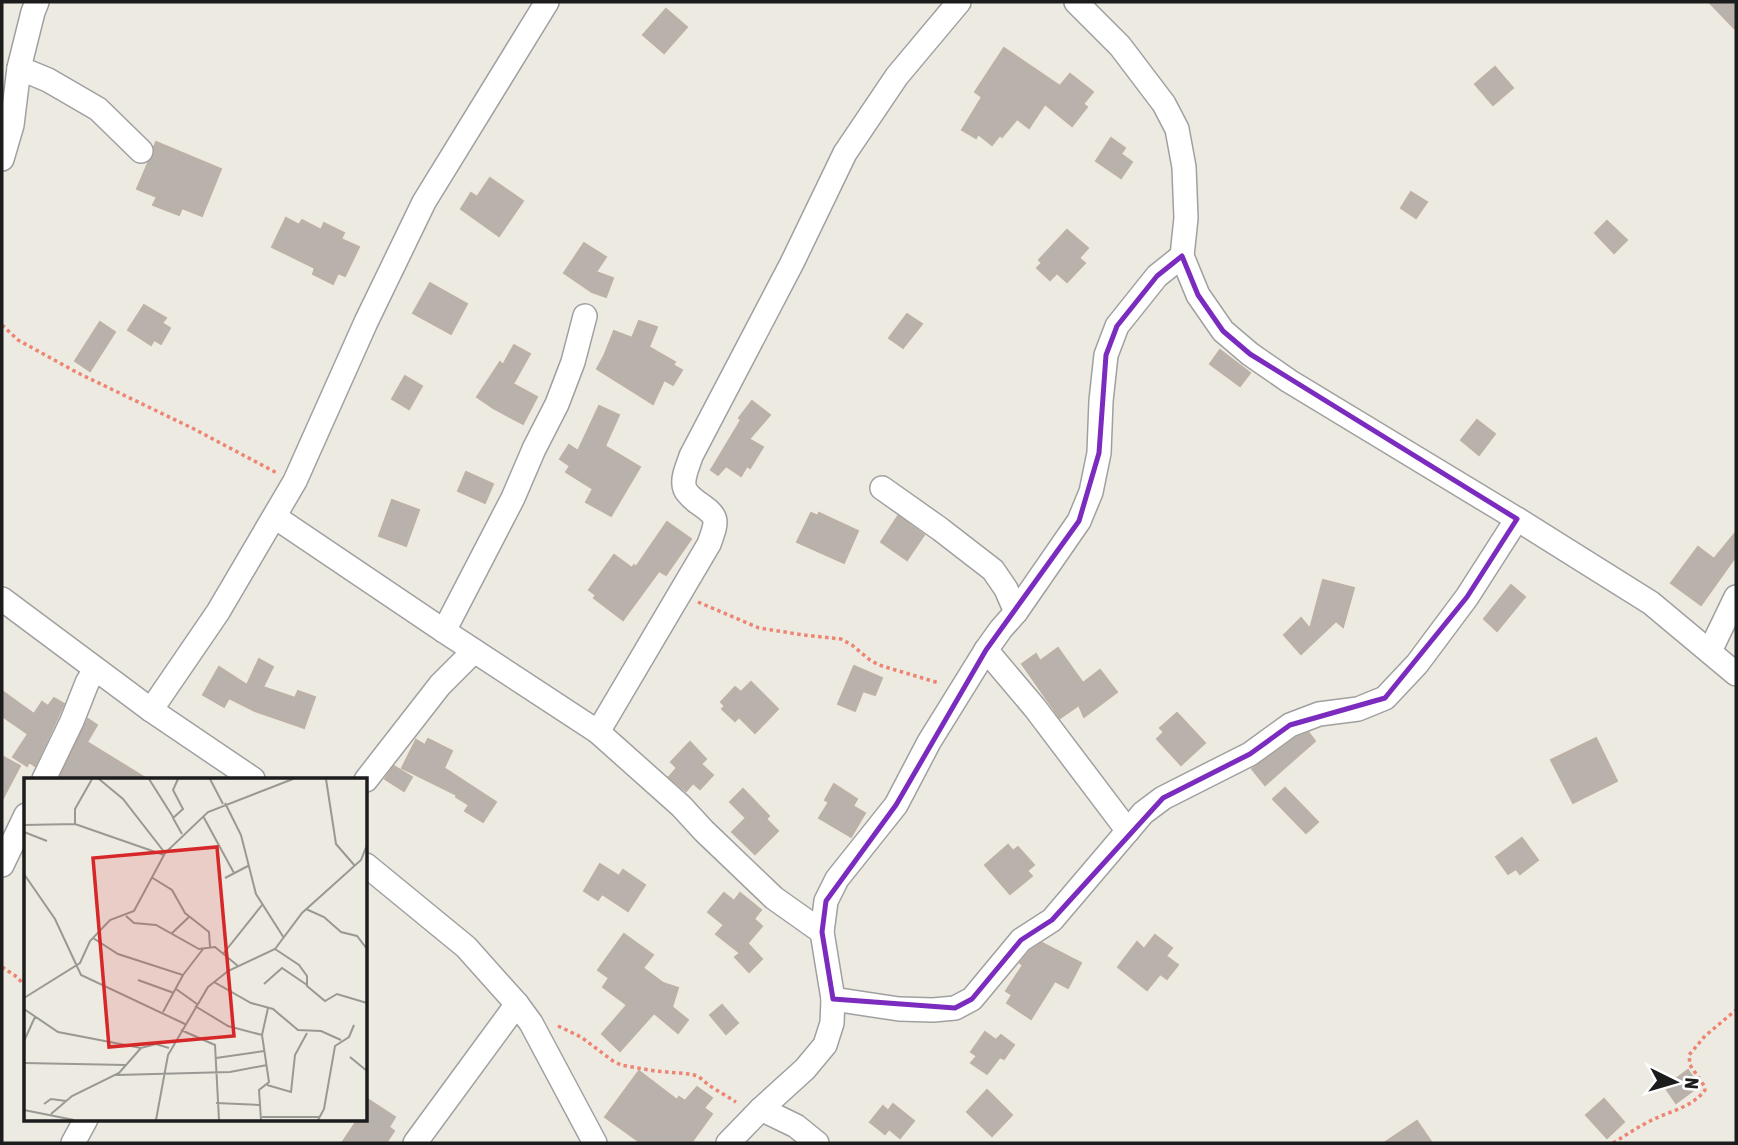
<svg xmlns="http://www.w3.org/2000/svg" width="1738" height="1145" viewBox="0 0 1738 1145" font-family="'Asap Condensed',sans-serif">
	<style>
		.building { fill: #b9b2ac; stroke: #bdb1a6; stroke-width: 2 }
		.lines { fill: none; stroke-linecap: round; stroke-linejoin: round }
		.minor-casing { stroke: #a0a0a0; stroke-width: 26 }
		.path { stroke: #ee8472; stroke-width: 3.5; stroke-dasharray: 3.5 3.5; stroke-linecap: butt }
		.minor { stroke: #fff; stroke-width: 23 }
		.marked { fill: none; stroke: #7b2cbf; stroke-width: 5; stroke-linejoin: round }
		.inset-road { fill: none; stroke: #999893; stroke-width: 2 }
		.view { fill: #d62828; fill-opacity: 0.15; stroke: #d62828; stroke-width: 3.5 }
		.inset-edge { fill: none; stroke: #1c1c1c; stroke-width: 3.5 }
	</style>
	<rect width="100%" height="100%" fill="#edeae2"/>
	<g class="building">
		<polygon points="1709,2 1736,2 1736,30"/>
		<polygon points="666,9 687,27 664,53 643,35"/>
		<polygon points="1004,48 1060,86 1070,74 1093,92 1083,104 1087,107 1072,126 1045,104 1029,128 1017,119 1002,137 1000,135 992,145 978,134 976,138 962,130 982,97 975,92"/>
		<polygon points="1495,67 1513,88 1493,105 1475,84"/>
		<polygon points="1111,138 1125,148 1121,154 1132,162 1121,178 1096,161"/>
		<polygon points="156,142 221,169 202,216 182,208 179,215 153,205 157,197 137,189 148,163 154,155 154,147"/>
		<polygon points="490,178 523,201 499,236 461,209 471,193 477,197"/>
		<polygon points="1411,192 1427,202 1416,218 1401,208"/>
		<polygon points="286,218 299,225 302,220 321,230 324,223 344,233 341,239 359,247 345,276 338,273 333,284 313,274 315,268 272,247"/>
		<polygon points="1607,221 1627,240 1614,253 1595,233"/>
		<polygon points="1067,230 1088,248 1079,258 1085,263 1067,282 1057,273 1050,280 1037,268 1042,263 1039,260"/>
		<polygon points="584,243 606,257 596,272 613,278 606,297 592,292 564,273"/>
		<polygon points="430,283 467,304 451,334 413,313"/>
		<polygon points="144,305 166,318 162,323 170,328 161,344 154,340 151,345 128,330"/>
		<polygon points="907,314 922,324 903,348 889,338"/>
		<polygon points="639,321 657,327 649,347 675,362 673,365 682,370 673,385 664,380 653,404 597,369 604,356 614,331 632,338"/>
		<polygon points="100,322 115,332 90,371 75,361"/>
		<polygon points="514,345 530,354 513,384 537,397 523,424 493,408 477,397 500,362 503,365"/>
		<polygon points="1220,350 1250,373 1240,386 1210,364"/>
		<polygon points="405,376 422,386 409,409 392,399"/>
		<polygon points="752,401 770,415 749,439 763,447 750,468 747,466 741,476 726,466 718,475 711,470 741,420 739,418"/>
		<polygon points="599,406 619,415 605,446 640,467 611,516 586,502 593,489 566,472 570,466 560,459 569,445 578,451"/>
		<polygon points="1477,420 1495,434 1479,455 1461,440"/>
		<polygon points="466,472 493,484 485,503 458,491"/>
		<polygon points="392,500 419,510 406,546 379,536"/>
		<polygon points="811,513 818,516 819,513 858,531 844,563 797,542"/>
		<polygon points="898,516 924,535 907,560 881,542"/>
		<polygon points="667,522 691,539 666,575 659,571 623,620 594,598 596,595 589,590 614,555 632,568 634,565 636,567"/>
		<polygon points="1736,532 1736,556 1701,605 1671,583 1698,547 1714,559"/>
		<polygon points="1323,580 1354,588 1343,627 1336,621 1301,654 1284,635 1301,618 1310,629"/>
		<polygon points="1511,585 1525,597 1497,631 1484,619"/>
		<polygon points="1058,648 1083,683 1100,670 1117,692 1084,717 1079,705 1060,718 1022,664 1036,654 1040,661"/>
		<polygon points="259,659 273,667 263,687 295,698 298,691 315,697 304,728 255,711 229,698 224,707 203,695 219,667 247,685"/>
		<polygon points="854,666 882,678 875,695 863,691 855,711 838,704"/>
		<polygon points="751,682 778,709 755,733 739,717 735,721 722,709 725,706 721,702 735,687 741,692"/>
		<polygon points="2,691 34,714 42,702 48,706 54,698 64,704 35,766 29,762 27,766 13,757 28,734 2,716"/>
		<polygon points="1177,713 1205,743 1181,765 1157,739 1164,732 1160,728"/>
		<polygon points="88,719 97,725 87,742 147,779 59,779"/>
		<polygon points="1309,733 1315,741 1265,785 1252,769 1297,737"/>
		<polygon points="1596,738 1617,781 1573,803 1551,760"/>
		<polygon points="428,739 452,751 444,768 496,802 483,822 465,811 469,805 456,797 457,795 402,768 416,740 425,745"/>
		<polygon points="690,742 706,759 701,764 713,775 700,789 693,783 686,791 669,777 677,768 671,762"/>
		<polygon points="2,756 20,766 2,800"/>
		<polygon points="394,766 412,777 404,791 385,779"/>
		<polygon points="834,784 857,799 853,806 865,813 851,837 819,818 829,802 825,800"/>
		<polygon points="1285,788 1318,822 1306,833 1273,799"/>
		<polygon points="743,789 769,816 766,819 778,831 755,854 732,832 746,818 730,802"/>
		<polygon points="1522,838 1538,860 1520,874 1516,869 1508,874 1496,857"/>
		<polygon points="1008,845 1013,851 1018,847 1034,865 1027,871 1032,876 1010,894 985,865"/>
		<polygon points="600,864 619,876 623,870 645,885 628,911 602,894 598,900 584,891"/>
		<polygon points="724,893 734,901 740,893 761,910 754,919 762,926 741,951 748,944 762,959 749,972 735,957 740,953 716,934 724,925 708,912"/>
		<polygon points="624,934 653,955 643,968 663,983 678,988 672,1007 688,1020 678,1033 654,1013 620,1051 602,1034 627,1005 603,987 609,978 598,970"/>
		<polygon points="1155,935 1172,948 1166,956 1178,965 1167,979 1160,974 1147,990 1118,967 1137,942 1144,949"/>
		<polygon points="1042,943 1081,963 1068,988 1055,981 1031,1019 1007,1003 1012,995 1006,991 1023,965 1020,963 1030,951"/>
		<polygon points="722,1005 738,1023 726,1034 710,1015"/>
		<polygon points="985,1032 996,1040 1001,1035 1014,1045 1004,1059 1000,1057 987,1074 971,1063 977,1056 971,1052"/>
		<polygon points="1688,1070 1699,1086 1676,1103 1665,1087"/>
		<polygon points="639,1071 677,1100 679,1097 685,1101 697,1087 712,1098 704,1108 712,1114 691,1143 641,1143 605,1117"/>
		<polygon points="987,1090 1012,1115 992,1136 967,1112"/>
		<polygon points="366,1098 395,1117 389,1127 394,1131 386,1143 342,1143 358,1119 366,1119"/>
		<polygon points="1604,1099 1624,1122 1607,1138 1586,1115"/>
		<polygon points="893,1104 914,1121 900,1138 889,1129 885,1134 870,1122 883,1106 888,1111"/>
		<polygon points="1417,1121 1432,1143 1384,1143"/>
	</g>
	<g class="lines">
		<defs>
			<g id="minor">
				<polyline points="1076,2 1120,46 1164,104 1177,129 1184,167 1186,218 1182,256 1198,295 1223,331 1250,354 1289,381 1517,519 1651,603 1736,674"/>
				<polyline points="19,68 48,80 98,109 141,151"/>
				<polyline points="2,159 12,125 19,68 33,12 37,2"/>
				<polyline points="882,488 940,529 993,570 1006,589 1016,612"/>
				<path d="M 275,517 L 444,631 L 598,732 L 709,544 C 718,519 719,517 697,502 C 692,498 687,494 685,489 C 681,479 688,466 691,456 L 792,263 L 845,153 L 897,76 L 959,2"/>
				<polyline points="2,599 151,710 253,779"/>
				<polyline points="444,631 513,498 534,449 557,404 573,362 585,316"/>
				<polyline points="986,650 1035,708 1128,831"/>
				<polyline points="1710,651 1736,597"/>
				<polyline points="151,710 218,612 295,481 366,322 424,202 547,2"/>
				<polyline points="598,732 681,806 704,831 774,898 822,932"/>
				<polyline points="44,779 72,721 87,683 95,669"/>
				<polyline points="366,780 440,685 474,651"/>
				<polyline points="2,865 26,815"/>
				<polyline points="366,865 466,947 517,1004 531,1023 595,1143"/>
				<polyline points="833,999 899,1009 933,1010 955,1008 972,999 1021,940 1052,920 1143,813 1163,798 1250,754 1290,725 1319,714 1358,709 1385,698 1417,664 1467,597 1517,519"/>
				<polyline points="761,1109 796,1126 817,1143"/>
				<polyline points="73,1143 86,1119"/>
				<polyline points="415,1143 517,1004"/>
				<polyline points="728,1143 761,1109 805,1069 825,1045 832,1023 833,999 822,932 826,901 837,879 896,805 929,742 986,650 1001,629 1016,612 1079,521 1091,492 1099,453 1101,401 1106,355 1117,326 1157,276 1182,256"/>
			</g>
		</defs>
		<use href="#minor" class="minor-casing"/>
		<g class="path">
			<polyline points="2,325 18,340 78,373 194,429 277,473"/>
			<polyline points="698,602 759,628 804,635 841,639 852,645 870,660 879,665 939,683"/>
			<polyline points="2,967 17,977 26,987"/>
			<polyline points="558,1026 581,1037 613,1061 621,1065 655,1071 690,1074 698,1076 710,1086 736,1102"/>
			<polyline points="26,1042 26,1050"/>
			<path d="M 1613,1143 C 1626,1135 1638,1127 1652,1120 C 1670,1111 1693,1107 1705,1090 L 1705,1087 L 1690,1065 L 1689,1055 L 1705,1036 L 1736,1010"/>
		</g>
		<use href="#minor" class="minor"/>
	</g>
	<path class="marked" d="M 1182,256 L 1198,295 L 1223,331 L 1250,354 L 1517,519 L 1467,597 L 1385,698 L 1290,725 L 1250,754 L 1163,798 L 1052,920 L 1021,940 L 972,999 L 955,1008 L 833,999 L 822,932 L 826,901 L 896,805 L 986,650 L 1079,521 L 1099,453 L 1106,355 L 1117,326 L 1157,276 Z"/>
	<g transform="translate(24 778)">
		<rect width="343" height="343" fill="#edeae2"/>
		<path class="inset-road" d="M 75,1 L 99,21 L 141,75M 125,1 L 149,39M 154,1 L 149,12 L 159,31 L 149,40 L 158,56M 186,1 L 199,26M 302,1 L 312,66 L 331,88M 201,25 L 217,57 L 232,116 L 260,160M 179,38 L 210,95M 51,46 L 51,31 L 68,1M 0,47 L 51,46 L 140,77M 0,54 L 23,63M 0,96 L 31,141 L 57,197 L 161,246M 127,99 L 148,112 L 161,135 L 185,154 L 186,169M 201,100 L 224,88M 282,131 L 300,139 L 317,154 L 333,158 L 343,171M 102,138 L 110,145 L 132,147 L 175,171 L 191,169 L 214,188M 147,156 L 165,139M 69,160 L 94,176 L 159,197 L 139,234M 251,171 L 275,187 L 283,198 L 283,208 L 301,223 L 313,216 L 343,225M 199,176 L 238,127M 159,197 L 179,171M 114,202 L 150,215M 190,204 L 227,225 L 249,231 L 274,252 L 297,253 L 317,262M 240,206 L 258,190 L 283,207M 152,211 L 173,226M 0,220 L 56,185 L 66,163 L 86,142 L 110,133 L 141,75 L 184,34 L 269,1M 171,228 L 204,248 L 238,257M 0,231 L 34,254 L 117,270 L 132,266 L 145,270M 157,252 L 191,267 L 195,342M 0,263 L 11,239M 326,279 L 343,293M 192,280 L 240,273M 0,285 L 102,287M 93,297 L 206,294 L 243,287M 243,307 L 267,314 L 271,277 L 283,255M 192,325 L 235,327M 20,326 L 27,321 L 42,323M 0,332 L 50,342M 27,336 L 48,318 L 95,295 L 117,270M 238,339 L 295,339M 132,342 L 144,277 L 184,209 L 204,193 L 251,171 L 278,135 L 337,82 L 343,67M 237,342 L 235,312 L 245,304 L 238,257 L 244,230M 294,342 L 300,331 L 311,268 L 325,259 L 330,247"/>
		<path class="view" d="M 193,69 L 210,258 L 85,269 L 69,80 Z"/>
		<rect width="343" height="343" class="inset-edge"/>
	</g>
	<rect width="1738" height="1145" fill="none" stroke="#1c1c1c" stroke-width="7"/>
	<g transform="translate(1675 1082) rotate(95)" stroke="#ffffff" stroke-width="5" paint-order="stroke">
	<path d="M0-5L12 26L0 18L-12 26Z" fill="#1c1c1c"/>
	<text y="-10" font-size="19" font-weight="bold" text-anchor="middle" fill="#1c1c1c">N</text>
	</g>
</svg>
